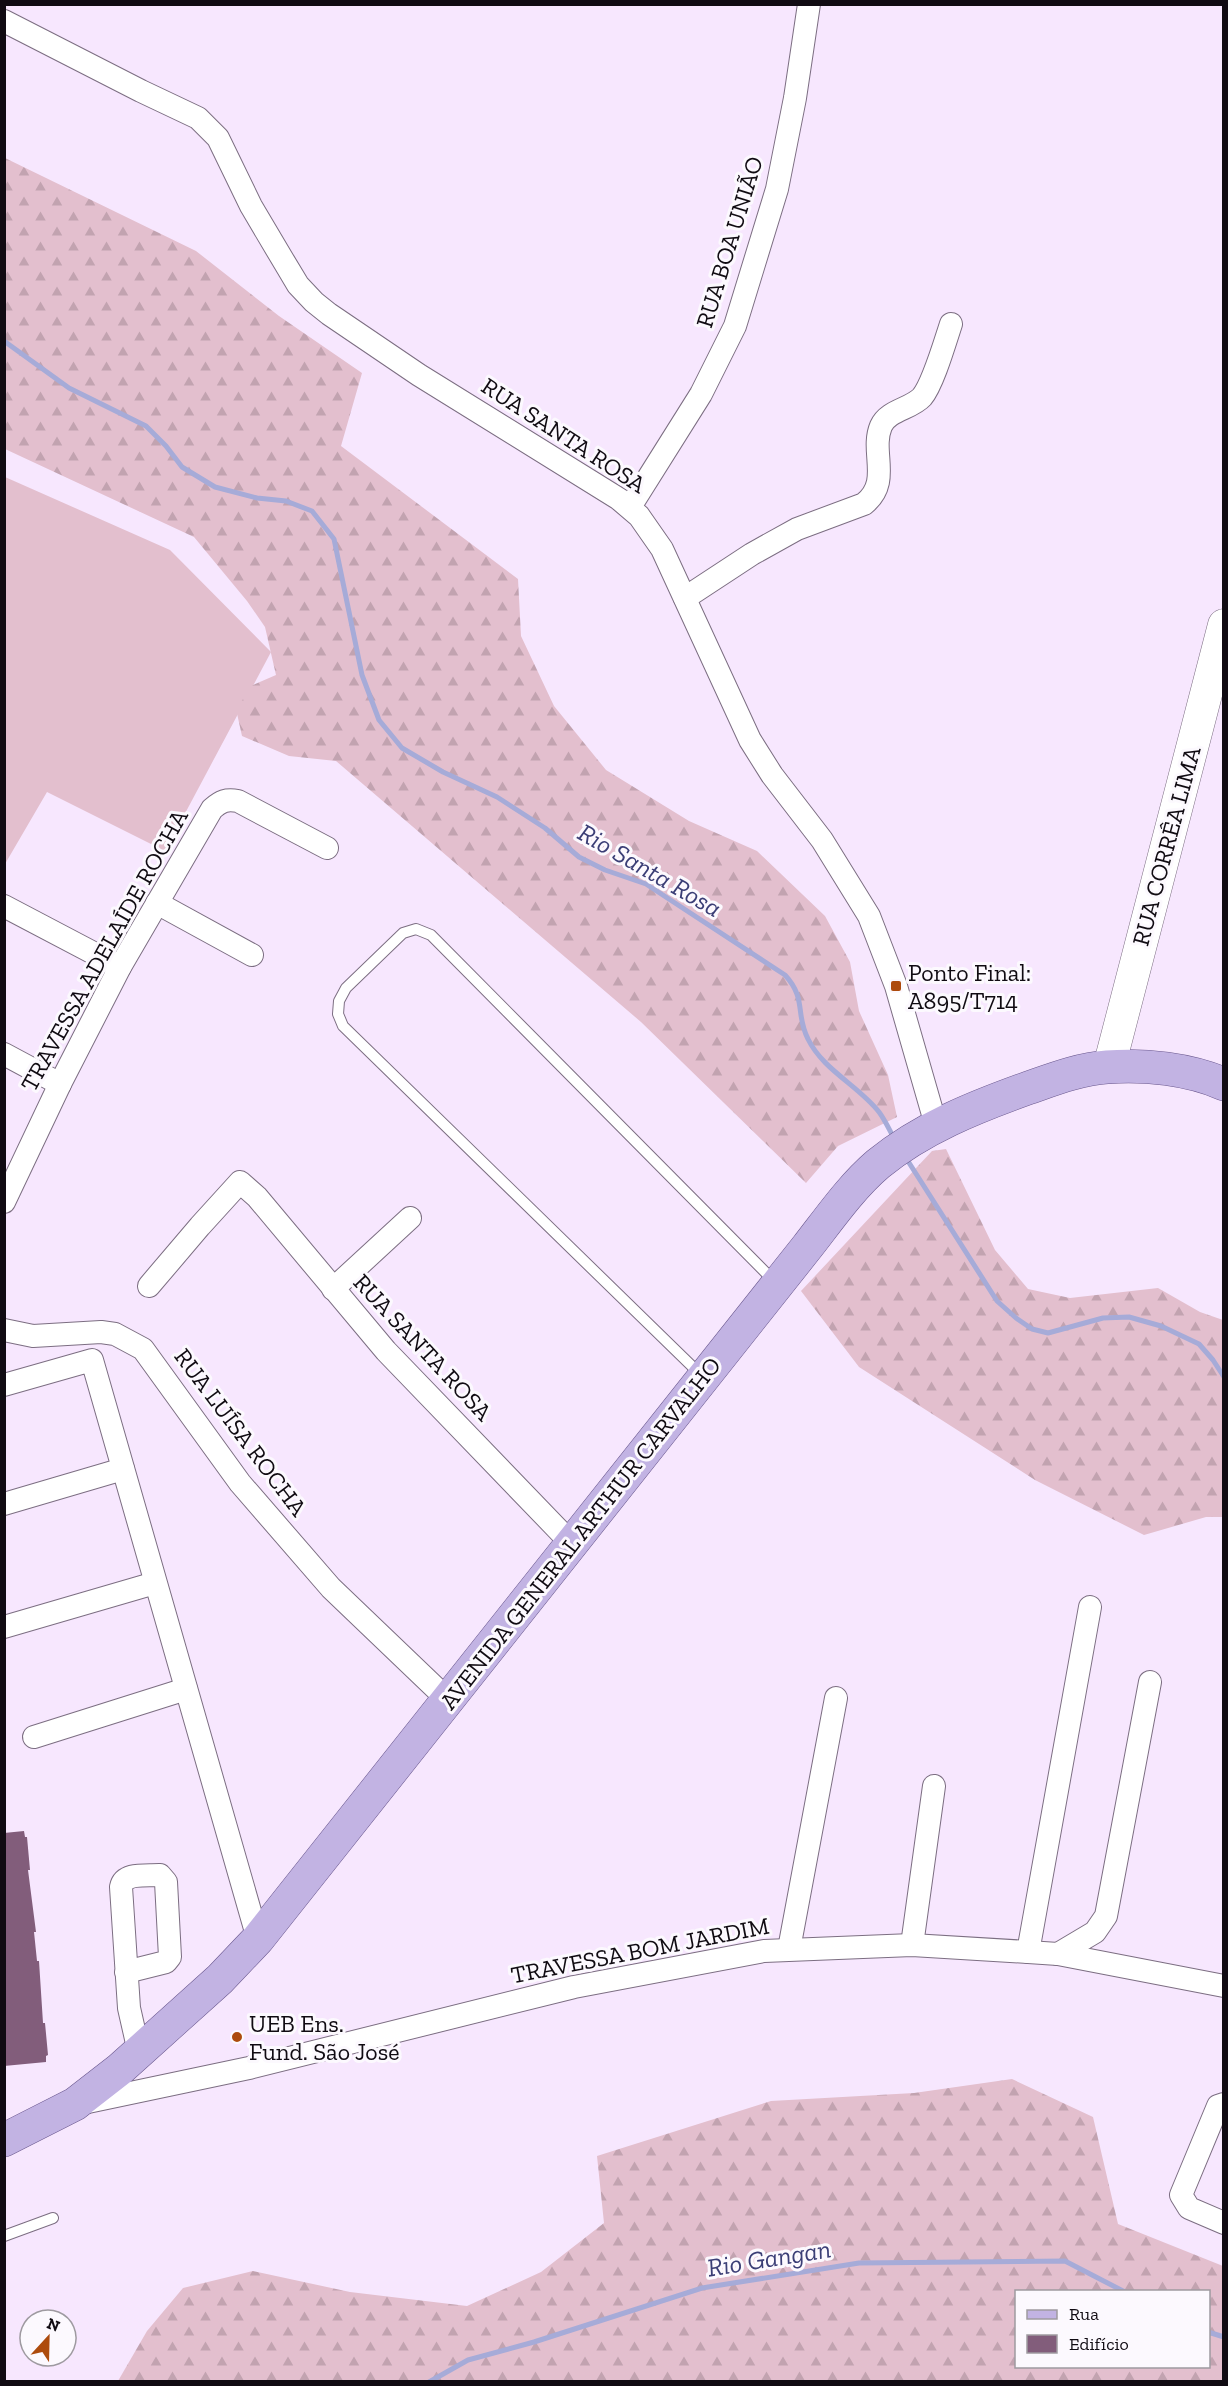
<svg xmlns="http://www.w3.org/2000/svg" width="1228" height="2386" viewBox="0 0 1228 2386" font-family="'Zilla Slab',serif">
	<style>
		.grass { fill: #e3bfce }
		.forest { fill: url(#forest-firs); fill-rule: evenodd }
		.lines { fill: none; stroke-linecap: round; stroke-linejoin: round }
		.stream { stroke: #a6abd8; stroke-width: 5 }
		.building { fill: #825d7b }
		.lane-casing { stroke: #7c6e82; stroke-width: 12 }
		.street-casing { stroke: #7c6e82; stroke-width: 24 }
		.secondary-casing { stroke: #7c6e82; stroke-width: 33 }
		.primary-casing { stroke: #6a588e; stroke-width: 34 }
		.lane { stroke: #fff; stroke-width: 10 }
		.street { stroke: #fff; stroke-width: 22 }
		.secondary { stroke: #fff; stroke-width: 32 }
		.primary { stroke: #c2b3e3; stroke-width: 33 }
		.poi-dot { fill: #ad4b0d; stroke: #fcf9fe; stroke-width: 2 }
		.labels { text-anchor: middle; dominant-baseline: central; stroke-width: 6; stroke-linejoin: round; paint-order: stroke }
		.street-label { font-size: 24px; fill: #100b12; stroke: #fcf9fe }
		.poi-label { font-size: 24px; fill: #100b12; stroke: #fcf9fe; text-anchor: start }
		.water-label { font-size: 26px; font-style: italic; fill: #3b3e76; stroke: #fcf9fe }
	</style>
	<defs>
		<pattern id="forest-firs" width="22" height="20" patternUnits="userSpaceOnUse" patternTransform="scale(1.5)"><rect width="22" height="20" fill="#e3bfce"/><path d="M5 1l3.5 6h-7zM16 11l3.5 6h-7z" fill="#c2a3b0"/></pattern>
	</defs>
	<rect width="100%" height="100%" fill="#f7e7fe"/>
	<polygon class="grass" points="5,477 170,550 271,652 165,851 47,792 5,864"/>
	<g class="forest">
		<polygon points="5,158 196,251 279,316 362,373 341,446 518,579 521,636 554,706 606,770 689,821 757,851 825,916 850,962 859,1011 888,1075 897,1117 838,1146 806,1183 641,1022 336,761 289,756 242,736 236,709 253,685 276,675 265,627 247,601 194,537 5,449"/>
		<polygon points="946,1149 995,1250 1028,1289 1070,1298 1158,1288 1200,1312 1223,1320 1223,1517 1206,1517 1144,1535 1035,1480 859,1367 801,1291 932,1151"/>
		<path d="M 1012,2079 L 1093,2117 L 1118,2224 L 1223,2266 L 1223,2381 L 118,2381 L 147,2331 L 183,2288 L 253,2271 L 350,2292 L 467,2306 L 541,2272 L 604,2223 L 597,2156 L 771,2101 L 914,2093 ZM 1016,2292 L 1208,2292 L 1208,2366 L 1016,2366 Z"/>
	</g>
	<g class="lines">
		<g class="stream">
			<path d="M 4,341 L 69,388 L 146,426 L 166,446 L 182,467 L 215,487 L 257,498 L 286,501 L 312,511 L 334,539 L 362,675 L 379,720 L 402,748 L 443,772 L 497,797 L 545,828 L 579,857 L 605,870 L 646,884 L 785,975 C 807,999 795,1014 808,1039 C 823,1070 859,1086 879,1112 C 885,1120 890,1131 895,1140"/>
			<polyline points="906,1158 997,1301 1016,1318 1032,1329 1048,1333 1103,1318 1129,1317 1161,1326 1199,1344 1213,1360 1224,1377"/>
			<polyline points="1208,2332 1224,2337"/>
			<polyline points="429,2382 468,2360 534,2342 702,2288 859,2263 1065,2261 1125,2292"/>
		</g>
	</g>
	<polygon class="building" points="24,1831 25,1837 27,1837 30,1870 28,1870 36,1932 34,1932 37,1961 39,1961 43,2023 45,2023 48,2055 46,2056 46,2062 4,2066 4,1833"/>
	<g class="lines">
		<defs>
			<g id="lane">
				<polyline points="701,1375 343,1026 338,1014 339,1001 346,988 403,933 416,929 431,935 776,1283"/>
				<polyline points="4,2236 53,2218"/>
			</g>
			<g id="street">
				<polyline points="4,21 141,91 198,118 218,138 251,206 283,260 298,285 314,302 329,314 419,375 619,499 639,516 662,549 750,740 772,775 822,840 869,916 896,986 936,1125"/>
				<polyline points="630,507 701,394 735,326 777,189 795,98 809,4"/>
				<path d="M 685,598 L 752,554 L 797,529 L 864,504 C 892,482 870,452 881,426 C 888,410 911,409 922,397 C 933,384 945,342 951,324"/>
				<polyline points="157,903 252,955"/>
				<polyline points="4,906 120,967"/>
				<polyline points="4,1054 60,1084"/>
				<path d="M 4,1202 L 60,1084 L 120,967 L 212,809 C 221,801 226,799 238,801 L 327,848"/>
				<polyline points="149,1286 200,1226 240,1182 257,1197 386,1351 572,1544"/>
				<polyline points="333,1289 410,1218"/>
				<polyline points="4,1330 33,1336 101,1332 115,1334 143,1349 240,1483 331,1588 448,1700"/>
				<polyline points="4,1385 92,1360 258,1939"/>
				<polyline points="4,1504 123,1469"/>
				<polyline points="4,1627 155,1583"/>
				<polyline points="34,1737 186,1689"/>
				<polyline points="912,1945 934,1786"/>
				<polyline points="789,1949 836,1698"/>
				<polyline points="1028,1952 1090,1607"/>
				<polyline points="1058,1954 1095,1932 1106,1916 1150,1682"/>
				<path d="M 126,1972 L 166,1962 L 170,1957 L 166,1882 L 160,1875 C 146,1876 124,1872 121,1887 L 129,2008 L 139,2052"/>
				<polyline points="83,2103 249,2068 574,1987 764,1951 912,1945 1028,1952 1058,1954 1224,1986"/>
				<polyline points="1224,2104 1218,2106 1181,2195 1189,2208 1224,2223"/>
			</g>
			<polyline id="secondary" points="1109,1067 1224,625"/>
			<path id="primary" d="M 4,2140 L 75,2104 L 120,2069 L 220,1979 L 258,1939 L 807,1247 C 829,1219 851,1187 878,1164 C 922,1128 975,1107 1028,1088 C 1054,1079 1080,1069 1107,1067 C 1145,1064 1189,1069 1224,1084"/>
		</defs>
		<use href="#lane" class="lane-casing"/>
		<use href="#street" class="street-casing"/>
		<use href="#secondary" class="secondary-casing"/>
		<use href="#primary" class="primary-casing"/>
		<use href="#lane" class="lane"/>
		<use href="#street" class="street"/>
		<use href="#secondary" class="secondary"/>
		<use href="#primary" class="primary"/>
	</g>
	<g class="poi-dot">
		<rect x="890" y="980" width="12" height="12" rx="3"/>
		<circle cx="237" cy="2037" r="6"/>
	</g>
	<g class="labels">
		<g class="street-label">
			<text transform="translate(729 242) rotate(-73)">RUA BOA UNIÃO</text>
			<text transform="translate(564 435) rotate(33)">RUA SANTA ROSA</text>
			<text transform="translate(1166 846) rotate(-75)">RUA CORRÊA LIMA</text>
			<text transform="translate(104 950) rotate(-61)">TRAVESSA ADELAÍDE ROCHA</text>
			<text transform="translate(423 1347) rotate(47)">RUA SANTA ROSA</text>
			<text transform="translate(241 1432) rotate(53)">RUA LUÍSA ROCHA</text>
			<text transform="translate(580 1533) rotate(-52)">AVENIDA GENERAL ARTHUR CARVALHO</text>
			<text transform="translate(640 1950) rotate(-11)">TRAVESSA BOM JARDIM</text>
		</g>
		<g class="poi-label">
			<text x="908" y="972">Ponto Final:<tspan x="908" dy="28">A895/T714</tspan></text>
			<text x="249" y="2023">UEB Ens.<tspan x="249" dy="28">Fund. São José</tspan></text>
		</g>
		<g class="water-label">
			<text transform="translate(650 870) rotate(30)">Rio Santa Rosa</text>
			<text transform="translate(769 2258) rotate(-9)">Rio Gangan</text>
		</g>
	</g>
	<rect width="1228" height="2386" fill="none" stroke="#100b12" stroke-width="12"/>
	<rect x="1015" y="2290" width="195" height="78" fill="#fcf9fe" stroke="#9e9aa0" stroke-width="1.5"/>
	<rect x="1027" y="2310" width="30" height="9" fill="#c2b3e3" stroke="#9e9aa0" stroke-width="1.5"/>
	<text x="1069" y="2320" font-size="18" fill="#100b12">Rua</text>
	<rect x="1027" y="2335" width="30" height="18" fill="#825d7b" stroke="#9e9aa0" stroke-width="1.5"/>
	<text x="1069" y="2350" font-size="18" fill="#100b12">Edifício</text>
	<g transform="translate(48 2338) rotate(22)"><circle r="28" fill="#fcf9fe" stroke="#9e9aa0" stroke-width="1.5"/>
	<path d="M0-4.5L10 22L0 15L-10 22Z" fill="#ad4b0d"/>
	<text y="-9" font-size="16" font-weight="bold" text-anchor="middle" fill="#100b12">N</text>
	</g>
</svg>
